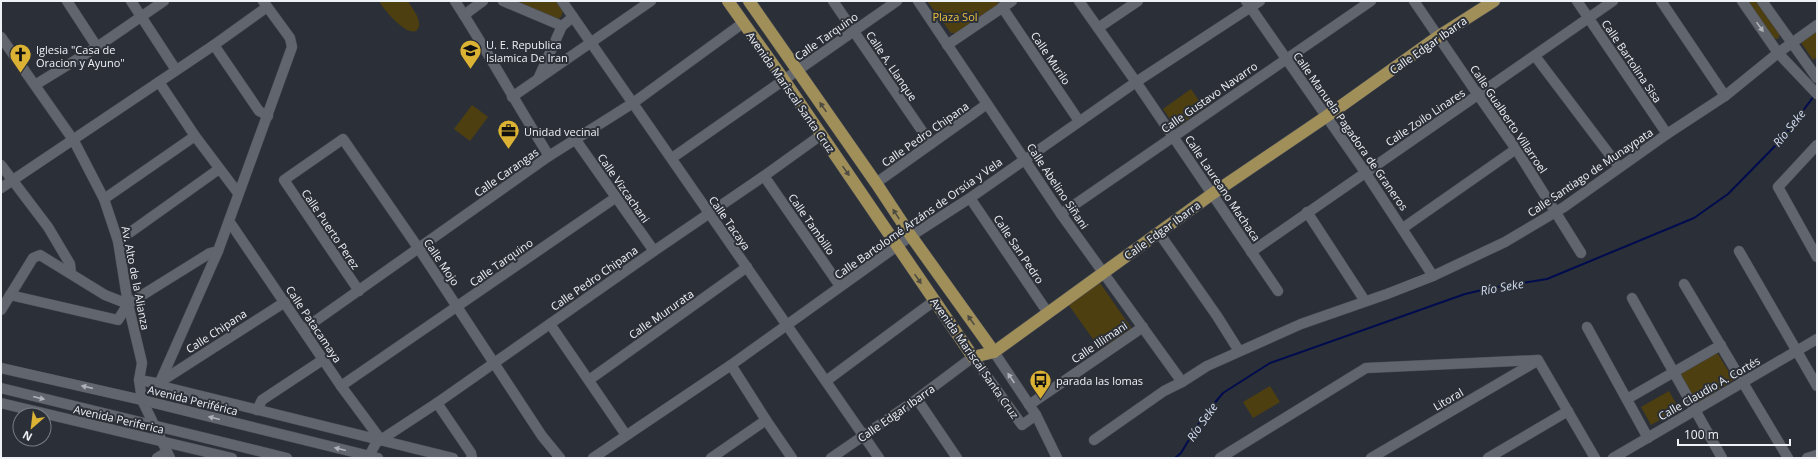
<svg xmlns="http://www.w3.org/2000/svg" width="1818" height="459" viewBox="0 0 1818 459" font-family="'Open Sans',sans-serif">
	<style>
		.green { fill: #4e3f11 }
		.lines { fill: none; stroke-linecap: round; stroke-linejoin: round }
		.stream { stroke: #010c4e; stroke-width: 2 }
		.minor-casing { stroke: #484b52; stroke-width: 11 }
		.major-casing { stroke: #484b52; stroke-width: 13 }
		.minor { stroke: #61656e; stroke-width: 10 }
		.major { stroke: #a18f5a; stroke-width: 12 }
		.oneway { fill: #afb2b9 }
		.oneway2 { fill: #4e4c42 }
		.labels { text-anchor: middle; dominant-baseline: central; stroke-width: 4; stroke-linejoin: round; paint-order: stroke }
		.park-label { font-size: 11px; fill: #ecc13e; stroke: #2b2f37 }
		.street-label { font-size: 11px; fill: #eef1f6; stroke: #2b2f37 }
		.poi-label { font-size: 11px; fill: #eef1f6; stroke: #2b2f37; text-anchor: start }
		.water-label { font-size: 12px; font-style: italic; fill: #d2dcf0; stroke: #2b2f37 }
	</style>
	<rect width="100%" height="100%" fill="#2b2f37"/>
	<g class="green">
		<path d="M 379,1 L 408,1 C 411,7 419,16 419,23 C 420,26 418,29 416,31 C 406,36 383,9 379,1 Z"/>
		<polygon points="515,1 556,1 563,11 561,17 558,19 554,18"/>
		<polygon points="927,1 997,1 999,4 956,33 951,33"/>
		<polygon points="1747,1 1756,1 1780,34 1778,39 1772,38"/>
		<polygon points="1817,29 1817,57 1813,60 1800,41"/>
		<polygon points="1191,89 1204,108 1176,128 1163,109"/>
		<polygon points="472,105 488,117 470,141 454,129"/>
		<polygon points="1100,283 1132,329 1100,349 1068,304"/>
		<polygon points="1716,351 1734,380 1695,405 1676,375"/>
		<polygon points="1270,386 1280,402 1253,418 1243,402"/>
		<polygon points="1669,391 1679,409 1651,425 1641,407"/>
	</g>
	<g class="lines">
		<polyline class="stream" points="1175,458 1181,453 1202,418 1223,393 1270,363 1465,294 1491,288 1547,279 1694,218 1728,194 1781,140 1814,96"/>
		<defs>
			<g id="minor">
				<polyline points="67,1 97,47"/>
				<polyline points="131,1 176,70"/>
				<path d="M 455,1 C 488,52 517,105 549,156"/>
				<polyline points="503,1 562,26 573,17"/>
				<polyline points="562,1 879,458"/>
				<polyline points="833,1 931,144"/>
				<polyline points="918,1 1061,214 1182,382"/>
				<polyline points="1079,1 1136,82 1278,291"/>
				<polyline points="1246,1 1365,172 1433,276"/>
				<polyline points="1414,1 1478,95 1516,149 1581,253"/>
				<polyline points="1577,1 1667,134"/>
				<polyline points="1661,1 1725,96"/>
				<polyline points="1742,1 1778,53 1817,94"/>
				<polyline points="1762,1 1817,78"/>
				<polyline points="1002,7 1079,121"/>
				<polyline points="464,15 483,1"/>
				<polyline points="1098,28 1138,1"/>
				<polyline points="1,37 74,141 104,199 118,241 128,304 142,363 139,380 142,400 170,458"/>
				<polyline points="214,45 259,111 268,116"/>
				<polyline points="947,45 1012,1"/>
				<polyline points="1535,56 1619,167"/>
				<polyline points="538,79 562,26"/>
				<polyline points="159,82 195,136 238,193"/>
				<polyline points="35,85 97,47 164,1"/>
				<polyline points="512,97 651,1"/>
				<polyline points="575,139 654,251"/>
				<polyline points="1817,145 1778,187 1817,257"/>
				<polyline points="672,158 897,1"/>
				<polyline points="1,165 48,227 70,264 71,273"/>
				<polyline points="764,176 840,286"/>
				<polyline points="876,183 987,104"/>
				<polyline points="1,188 214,45 267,7"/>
				<polyline points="970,198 1048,313"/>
				<polyline points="104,199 195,136"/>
				<polyline points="1307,212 1365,301"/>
				<polyline points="1061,214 1371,1"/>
				<polyline points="229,221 341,386 381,440"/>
				<polyline points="1403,228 1516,149"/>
				<polyline points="1159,233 1217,316 1239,351"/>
				<polyline points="118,241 219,169"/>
				<polyline points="1739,251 1817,386"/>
				<polyline points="1251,252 1613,1"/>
				<polyline points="1684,284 1788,458"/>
				<polyline points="359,291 284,180 343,139 419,249 542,436 560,458"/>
				<polyline points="10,295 118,320 128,304 210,253 218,251"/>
				<polyline points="1632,298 1722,458"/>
				<polyline points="285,302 160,382 165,387 453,458"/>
				<polyline points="1,310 33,258 40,255 105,295 128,304"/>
				<polyline points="550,324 626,435"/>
				<polyline points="1587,327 1648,438"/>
				<polyline points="304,329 549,156 633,103 743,23"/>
				<polyline points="994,352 1036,415 1057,458"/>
				<polyline points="1538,360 1595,458"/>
				<polyline points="731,365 766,420 792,458"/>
				<polyline points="1,368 142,400 378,458"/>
				<polyline points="139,380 156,383 160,382 218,251 292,47 290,38 263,1"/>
				<polyline points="589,380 747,267"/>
				<polyline points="826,381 934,301"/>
				<polyline points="341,386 615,198"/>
				<polyline points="1,388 287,458"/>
				<polyline points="917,399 957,458"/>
				<polyline points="1627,399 1721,345"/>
				<polyline points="1,403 232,458"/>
				<polyline points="437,403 471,453 472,458"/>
				<polyline points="1029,405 1143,327"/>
				<polyline points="257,410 262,400 324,359"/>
				<polyline points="1094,440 1164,391 1182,382 1207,366 1301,324 1387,294 1433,276 1505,242 1564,207 1667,134 1725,96 1778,53 1817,25"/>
				<polyline points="369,456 376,443 437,403 654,251 764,176 821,135"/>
				<polyline points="157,458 167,452"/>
				<polyline points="593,458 731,365 911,236 970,198 1136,82 1260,1"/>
				<polyline points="711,458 766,420"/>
				<polyline points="831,458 917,399 973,357 1022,425 1036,415"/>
				<polyline points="1220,458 1366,368 1538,360"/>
				<polyline points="1371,458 1537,361"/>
				<polyline points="1488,458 1568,411"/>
				<polyline points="1613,458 1817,339"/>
				<polyline points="1807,458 1817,455"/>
			</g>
			<g id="major">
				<polyline points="728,1 784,80 973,357 994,352 1212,194 1327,116 1439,36 1494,1"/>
				<polyline points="749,1 876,183 911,236 994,352"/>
			</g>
		</defs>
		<use href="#minor" class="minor-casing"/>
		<use href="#major" class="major-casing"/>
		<use href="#minor" class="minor"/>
		<use href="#major" class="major"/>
	</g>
	<defs><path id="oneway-solid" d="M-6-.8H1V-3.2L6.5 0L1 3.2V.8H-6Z"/></defs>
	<g class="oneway">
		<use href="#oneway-solid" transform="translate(1760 27) rotate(55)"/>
		<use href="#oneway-solid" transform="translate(1011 378) rotate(-124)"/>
		<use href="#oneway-solid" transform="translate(87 387) rotate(-167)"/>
		<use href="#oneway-solid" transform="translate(39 398) rotate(14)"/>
		<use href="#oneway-solid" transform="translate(214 418) rotate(-166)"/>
		<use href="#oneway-solid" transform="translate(340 449) rotate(-166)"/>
	</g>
	<g class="oneway2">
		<use href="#oneway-solid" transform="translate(823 107) rotate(-125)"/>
		<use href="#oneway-solid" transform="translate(846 171) rotate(55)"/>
		<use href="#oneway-solid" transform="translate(896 214) rotate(-123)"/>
		<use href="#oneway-solid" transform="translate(918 279) rotate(55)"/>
		<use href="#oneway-solid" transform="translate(971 320) rotate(-125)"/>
	</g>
	<defs>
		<symbol id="school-pin" viewBox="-11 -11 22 30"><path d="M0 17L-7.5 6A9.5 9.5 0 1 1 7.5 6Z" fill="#dbb233" stroke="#2b2f37"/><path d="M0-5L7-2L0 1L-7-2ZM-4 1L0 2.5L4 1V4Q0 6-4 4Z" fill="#111"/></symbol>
		<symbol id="church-pin" viewBox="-11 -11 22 30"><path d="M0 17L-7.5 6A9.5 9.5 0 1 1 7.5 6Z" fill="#dbb233" stroke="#2b2f37"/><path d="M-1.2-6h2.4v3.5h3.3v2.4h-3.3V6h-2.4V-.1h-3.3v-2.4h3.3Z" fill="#111"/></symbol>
		<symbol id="office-pin" viewBox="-11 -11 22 30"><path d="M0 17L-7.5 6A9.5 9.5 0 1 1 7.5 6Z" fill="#dbb233" stroke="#2b2f37"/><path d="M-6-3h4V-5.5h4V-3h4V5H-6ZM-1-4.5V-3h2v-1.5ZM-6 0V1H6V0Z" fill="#111"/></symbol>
		<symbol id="bus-pin" viewBox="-11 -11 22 30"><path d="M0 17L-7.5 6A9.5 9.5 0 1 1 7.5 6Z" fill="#dbb233" stroke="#2b2f37"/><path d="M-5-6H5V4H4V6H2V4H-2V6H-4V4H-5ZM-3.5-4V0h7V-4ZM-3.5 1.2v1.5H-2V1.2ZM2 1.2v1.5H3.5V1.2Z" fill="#111"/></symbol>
	</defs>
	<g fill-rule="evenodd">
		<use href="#school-pin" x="458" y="38" width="25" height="34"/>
		<use href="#church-pin" x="8" y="42" width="25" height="34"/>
		<use href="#office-pin" x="496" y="118" width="25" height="34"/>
		<use href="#bus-pin" x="1028" y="368" width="25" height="34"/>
	</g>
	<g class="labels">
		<g class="park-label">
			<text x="955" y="16">Plaza Sol</text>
		</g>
		<g class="street-label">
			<text transform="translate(826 36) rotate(-35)">Calle Tarquino</text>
			<text transform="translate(1428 45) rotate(-35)">Calle Edgar Ibarra</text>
			<text transform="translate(1051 58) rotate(56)">Calle Murilo</text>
			<text transform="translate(1632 61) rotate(56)">Calle Bartolina Sisa</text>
			<text transform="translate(892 66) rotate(56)">Calle A. Llanque</text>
			<text transform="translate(791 92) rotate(55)">Avenida Mariscal Santa Cruz</text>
			<text transform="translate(1209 97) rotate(-35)">Calle Gustavo Navarro</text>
			<text transform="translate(1425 117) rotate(-34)">Calle Zoilo Linares</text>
			<text transform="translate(1509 119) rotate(56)">Calle Gualberto Villarroel</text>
			<text transform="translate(1351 131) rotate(55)">Calle Manuela Pagadora de Graneros</text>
			<text transform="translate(925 134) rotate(-35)">Calle Pedro Chipana</text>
			<text transform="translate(506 172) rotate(-35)">Calle Carangas</text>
			<text transform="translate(1590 172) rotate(-34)">Calle Santiago de Munaypata</text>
			<text transform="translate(1058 186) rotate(56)">Calle Abelino Siñani</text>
			<text transform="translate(624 188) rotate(55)">Calle Vizcachani</text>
			<text transform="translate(1223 188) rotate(56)">Calle Laureano Machaca</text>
			<text transform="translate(918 218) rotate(-35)">Calle Bartolomé Arzáns de Orsúa y Vela</text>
			<text transform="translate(730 223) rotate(55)">Calle Tacaya</text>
			<text transform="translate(812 224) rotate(55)">Calle Tambillo</text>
			<text transform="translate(331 229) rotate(56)">Calle Puerto Perez</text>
			<text transform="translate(1162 230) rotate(-36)">Calle Edgar Ibarra</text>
			<text transform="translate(1019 249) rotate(56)">Calle San Pedro</text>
			<text transform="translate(442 262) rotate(56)">Calle Mojo</text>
			<text transform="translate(501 262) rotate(-35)">Calle Tarquino</text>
			<text transform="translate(136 278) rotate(79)">Av. Alto de la Alianza</text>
			<text transform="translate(594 278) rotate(-35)">Calle Pedro Chipana</text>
			<text transform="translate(661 314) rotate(-35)">Calle Mururata</text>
			<text transform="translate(314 324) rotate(56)">Calle Patacamaya</text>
			<text transform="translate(216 331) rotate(-33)">Calle Chipana</text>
			<text transform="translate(1099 342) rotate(-34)">Calle Illimani</text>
			<text transform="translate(975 358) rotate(55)">Avenida Mariscal Santa Cruz</text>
			<text transform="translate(1709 388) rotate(-30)">Calle Claudio A. Cortés</text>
			<text transform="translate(1448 399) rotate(-30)">Litoral</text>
			<text transform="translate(193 400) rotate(14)">Avenida Periférica</text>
			<text transform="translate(896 413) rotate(-35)">Calle Edgar Ibarra</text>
			<text transform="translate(119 419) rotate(13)">Avenida Periferica</text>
		</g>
		<g class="poi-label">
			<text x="486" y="44">U. E. Republica<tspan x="486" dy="13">Islamica De Iran</tspan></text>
			<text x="36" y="49">Iglesia "Casa de<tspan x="36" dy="13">Oracion y Ayuno"</tspan></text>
			<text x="524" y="131">Unidad vecinal</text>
			<text x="1056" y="380">parada las lomas</text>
		</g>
		<g class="water-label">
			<text transform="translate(1789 128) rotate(-51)">Río Seke</text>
			<text transform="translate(1502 287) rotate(-10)">Río Seke</text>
			<text transform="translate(1202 422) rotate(-55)">Río Seke</text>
		</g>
	</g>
	<rect width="1818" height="459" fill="none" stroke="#eef1f6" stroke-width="4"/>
	<g transform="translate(32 427) rotate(208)"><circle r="19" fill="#2b2f37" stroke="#797d83"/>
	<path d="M0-3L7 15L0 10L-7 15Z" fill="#dbb233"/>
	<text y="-6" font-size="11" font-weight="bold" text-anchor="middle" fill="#eef1f6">N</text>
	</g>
	<path d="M1678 439v6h112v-6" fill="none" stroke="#eef1f6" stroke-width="2"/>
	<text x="1684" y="439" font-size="12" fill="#eef1f6" stroke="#2b2f37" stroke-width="3" paint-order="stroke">100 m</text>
</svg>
